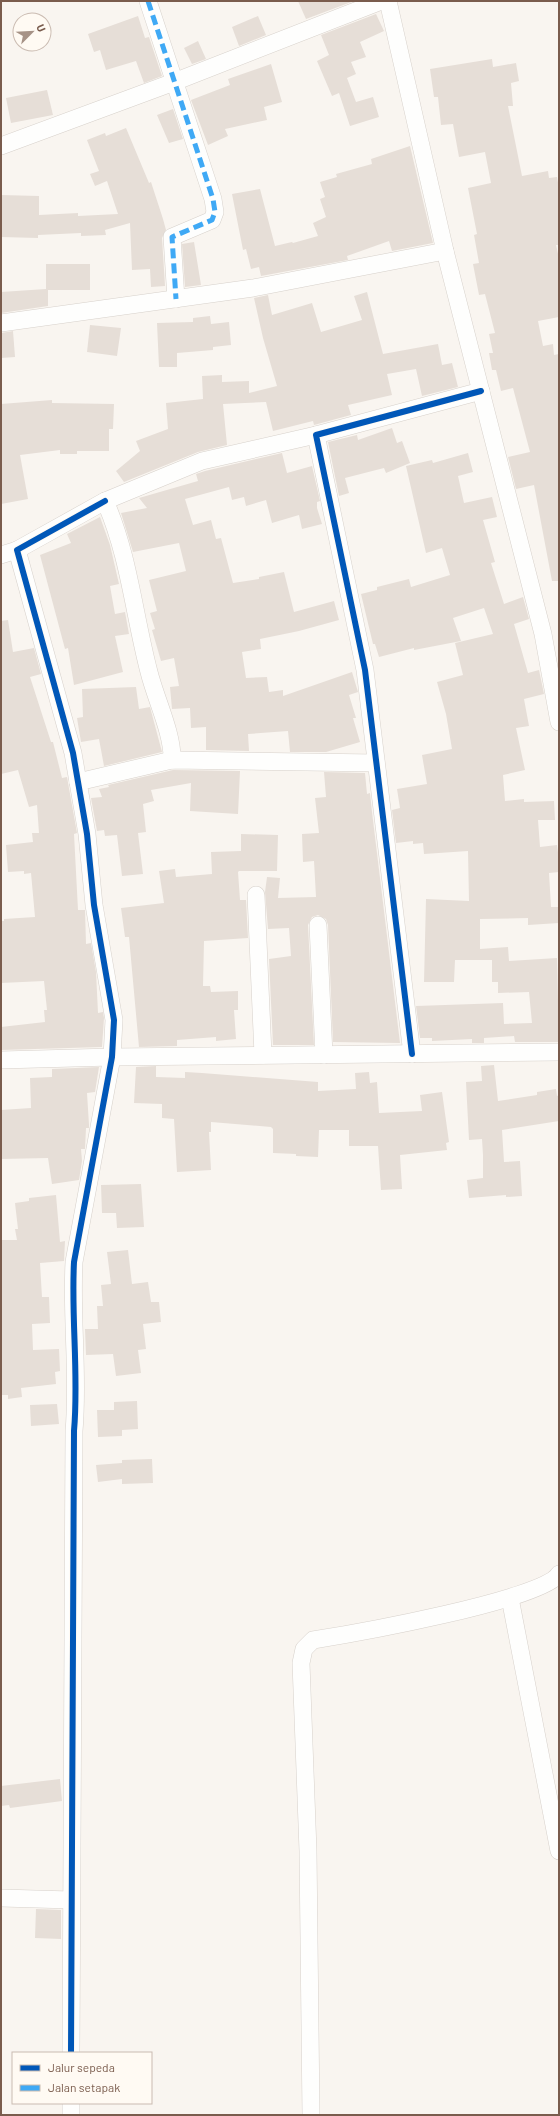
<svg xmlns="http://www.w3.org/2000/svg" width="560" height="2116" viewBox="0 0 560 2116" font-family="Barlow,sans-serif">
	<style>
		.building { fill: #e6ded7 }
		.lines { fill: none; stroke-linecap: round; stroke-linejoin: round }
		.street-casing { stroke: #d7d1cb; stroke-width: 18 }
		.street { stroke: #fefefd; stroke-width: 17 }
		.quiet { stroke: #3fa9f5; stroke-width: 5; stroke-dasharray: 10 5; stroke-linecap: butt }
		.cycleway-casing { stroke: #fffaf3; stroke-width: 8 }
		.cycleway { stroke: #0057b8; stroke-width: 6 }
	</style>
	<rect width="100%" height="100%" fill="#f9f5f0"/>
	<g class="building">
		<polygon points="298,1 354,1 306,19"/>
		<polygon points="376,14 384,31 360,42 366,57 351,62 356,74 347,78 356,102 373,97 379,117 350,126 339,93 332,96 317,61 329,55 321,35"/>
		<polygon points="138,16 145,38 149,37 162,76 144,83 136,61 106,70 100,50 94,52 88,34"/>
		<polygon points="258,16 266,35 239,46 232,27"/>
		<polygon points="198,41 206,59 192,64 184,48"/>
		<polygon points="492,59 493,67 516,63 519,81 511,83 513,106 508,106 522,176 548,171 549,178 557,177 559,188 559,245 556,245 559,258 559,317 538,321 543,346 553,344 554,355 559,354 559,581 552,581 534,485 516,489 508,457 530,452 513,388 501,391 496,370 492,370 489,353 493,353 489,334 495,333 485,294 479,295 473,264 479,263 474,235 477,234 468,188 491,183 485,152 459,157 453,124 441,125 438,97 434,97 430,69"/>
		<polygon points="271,64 282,102 264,107 267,120 225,129 228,136 208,145 191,100 230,85 228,79"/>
		<polygon points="47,90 53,115 11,123 6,98"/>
		<polygon points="173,109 183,139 169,143 157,115"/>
		<polygon points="126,128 149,183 151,182 163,219 166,230 162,238 165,286 151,287 150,269 132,270 130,223 105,230 106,235 81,236 81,233 38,235 38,238 1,237 1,195 39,196 39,215 78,213 78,216 118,214 107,181 95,186 90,174 99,171 87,140 105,133 106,136"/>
		<polygon points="410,146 433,243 392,251 389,241 347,256 348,260 261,276 259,267 251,269 246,249 243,250 232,194 260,189 275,246 292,242 293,243 318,236 313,223 326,217 320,199 325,197 320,182 337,177 336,174 372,164 371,159"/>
		<polygon points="194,242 201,285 185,287 182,244"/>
		<polygon points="46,264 90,264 90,290 48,290 48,306 1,313 1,292 46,289"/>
		<polygon points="367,292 383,354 438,344 442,365 452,363 458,387 422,396 416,369 387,374 392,395 348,405 351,415 314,425 313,421 273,431 266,402 223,404 227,445 198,452 124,482 116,471 140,451 136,441 168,429 166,403 203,399 202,376 222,375 222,382 249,381 249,393 277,386 263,338 254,298 268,295 272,315 312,303 321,332 362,320 354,296"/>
		<polygon points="210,316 211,324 229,322 231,345 213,347 213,350 177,353 177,367 159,367 157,323 193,322 193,318"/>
		<polygon points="90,325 121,328 117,356 87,352"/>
		<polygon points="13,331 15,357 1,358 1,333"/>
		<polygon points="52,400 52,403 114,404 113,429 109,429 109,451 77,451 77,454 60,454 60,450 20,455 28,499 1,504 1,404"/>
		<polygon points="392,428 397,443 402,441 410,463 386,473 384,468 345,478 349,493 339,496 328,442 357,435 358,440"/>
		<polygon points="282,453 287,473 312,466 320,501 317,502 317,508 322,524 302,529 299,515 272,523 266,500 246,506 244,497 232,500 229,487 185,499 193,525 211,520 216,539 221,538 233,583 259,579 259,577 284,572 294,612 334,601 339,620 299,631 260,639 261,649 242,652 246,678 267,677 269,692 283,690 283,696 352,672 358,692 349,695 356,718 353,718 360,742 326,752 290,752 288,731 248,734 249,751 206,750 206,727 191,728 190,708 172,709 170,687 179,686 174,658 161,661 152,630 155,629 150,613 157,611 149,580 186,571 179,543 133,552 121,513 147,508 139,498 198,481 196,474 205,471"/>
		<polygon points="468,453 473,472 458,476 464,503 492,497 497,517 483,520 495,562 491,563 504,604 523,597 529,619 514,624 528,673 539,670 544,694 524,699 529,726 516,728 525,770 503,775 505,801 524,799 524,802 554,801 555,820 538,820 540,847 557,845 559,860 559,872 549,873 551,907 559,907 559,923 528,925 528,918 480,919 480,949 508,947 509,961 557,958 559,1042 515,1042 514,1036 484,1038 484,1043 472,1043 472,1039 432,1041 432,1038 420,1038 416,1006 503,1003 504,1024 532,1023 529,992 498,993 498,982 492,982 492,960 455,960 454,982 424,982 426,899 469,901 468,851 424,854 423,843 413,844 413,841 396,843 392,810 400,808 397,789 427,784 422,755 452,749 446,714 437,682 463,675 455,643 493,634 484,608 453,618 461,641 414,650 414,648 379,657 375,644 373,644 361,594 377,590 377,587 409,579 411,587 450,575 442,548 426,553 406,466 432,460 433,463"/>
		<polygon points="100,517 110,545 119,584 110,586 115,614 125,612 129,634 115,636 123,672 74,685 68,648 65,649 40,555 71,543 67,534"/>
		<polygon points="8,620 13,652 34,648 41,674 30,677 51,742 53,742 62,778 67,777 77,833 74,834 78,910 85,910 86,944 91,943 96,972 98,1013 103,1012 104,1018 102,1047 1,1050 1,1027 45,1022 44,1010 47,1010 44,981 1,983 1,921 4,921 4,919 35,917 31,873 24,874 24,871 8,872 6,845 33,842 32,833 39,833 37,805 29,807 18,770 1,774 1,621"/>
		<polygon points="136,687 139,709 150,707 162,752 104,766 99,739 81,742 77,718 83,717 82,689"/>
		<polygon points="173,770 240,771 238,814 190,811 191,783 151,790 154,801 143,804 146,832 138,833 143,874 122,876 117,835 105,836 104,830 97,831 91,798 102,797 99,789 109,787 108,785"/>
		<polygon points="324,772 365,773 367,794 370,793 372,812 400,1043 333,1042 328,925 326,919 318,915 312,917 308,925 314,1045 273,1045 269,959 291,956 289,928 268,929 265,892 267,877 280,878 278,898 316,897 314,861 303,862 302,834 319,833 315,798 326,797"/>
		<polygon points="241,834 278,835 277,871 239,871 238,872 240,900 246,900 248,938 204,941 203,986 210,986 211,992 238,991 238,1010 234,1010 236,1039 216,1041 216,1037 177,1040 177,1046 139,1047 129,937 125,937 121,908 164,903 159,871 175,869 176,877 212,874 211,852 241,851"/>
		<polygon points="494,1065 498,1101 537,1095 537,1092 556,1089 557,1096 559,1095 559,1121 502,1130 504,1162 520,1161 522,1196 506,1197 506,1195 469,1198 467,1180 483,1178 483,1155 482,1139 469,1140 466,1082 482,1081 481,1066"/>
		<polygon points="156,1066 156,1077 185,1078 185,1072 202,1073 318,1082 318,1091 356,1089 355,1073 369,1072 370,1083 377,1082 379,1113 422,1111 420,1095 442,1092 449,1142 446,1143 447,1150 400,1155 402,1189 381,1190 378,1146 349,1146 349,1130 319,1130 318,1157 296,1156 296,1154 273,1153 273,1129 271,1127 211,1122 211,1132 209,1132 211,1170 177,1172 174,1119 162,1118 162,1104 134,1103 136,1067"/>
		<polygon points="99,1067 95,1092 87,1093 89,1125 89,1128 86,1128 85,1149 81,1149 82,1161 79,1180 52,1184 48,1158 1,1159 1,1110 31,1108 30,1078 52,1077 52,1069"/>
		<polygon points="141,1184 144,1227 117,1228 116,1213 102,1213 101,1185"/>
		<polygon points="56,1195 60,1242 65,1241 64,1261 40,1263 42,1297 49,1297 50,1323 32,1324 33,1350 59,1349 60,1371 55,1372 56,1384 21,1388 22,1397 8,1399 8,1395 1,1395 1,1240 17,1240 15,1229 18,1229 15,1203 29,1201 29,1198"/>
		<polygon points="128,1250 132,1284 148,1282 151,1302 159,1302 161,1322 143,1324 146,1349 138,1350 141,1373 116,1376 113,1354 86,1355 85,1329 98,1329 97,1306 103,1306 101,1285 111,1284 107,1252"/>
		<polygon points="137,1401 138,1429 122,1430 122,1436 98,1437 97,1410 114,1410 114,1402"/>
		<polygon points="57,1404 59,1424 31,1426 30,1405"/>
		<polygon points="152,1459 153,1483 122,1484 122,1479 98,1482 96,1465 122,1463 122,1460"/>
		<polygon points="60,1779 62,1801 10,1808 9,1805 1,1806 1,1786"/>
		<polygon points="36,1909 61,1910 61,1939 35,1938"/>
	</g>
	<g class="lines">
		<defs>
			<g id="street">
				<polyline points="148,1 213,199 215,212 212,220 172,237 176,299"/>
				<polyline points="388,1 445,251 543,634 559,722"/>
				<polyline points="1,146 174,82 381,1"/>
				<polyline points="1,323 253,288 445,251"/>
				<polyline points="1,555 17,550"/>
				<path d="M 172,760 C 173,734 156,700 149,672 C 134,615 129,555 105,501 L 202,461 L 316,435"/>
				<polyline points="78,782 172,760 376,763"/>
				<polyline points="256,895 263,1055"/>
				<polyline points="318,925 324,1055"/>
				<polyline points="412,1054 365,670 316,435 481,391"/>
				<polyline points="1,1060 112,1057 559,1052"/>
				<polyline points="510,1598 559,1851"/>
				<polyline points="1,1898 71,1900"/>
				<path d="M 71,2053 L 74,1431 C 79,1375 71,1319 74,1262 L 112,1057 L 114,1020 L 94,905 L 87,834 L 73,753 L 17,550 L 105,501"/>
				<polyline points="71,2115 71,2103"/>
				<path d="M 311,2115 L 308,1851 L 301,1663 L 304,1649 L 313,1640 C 351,1634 543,1600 559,1574"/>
			</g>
		</defs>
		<use href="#street" class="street-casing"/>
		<use href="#street" class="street"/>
		<polyline class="quiet" points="148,1 213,199 215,212 212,220 172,237 176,299"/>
		<defs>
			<g id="cycleway">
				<polyline points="412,1054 365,670 316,435 481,391"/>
				<path d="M 71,2053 L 74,1431 C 79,1375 71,1319 74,1262 L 112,1057 L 114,1020 L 94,905 L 87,834 L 73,753 L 17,550 L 105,501"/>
			</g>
		</defs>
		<use href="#cycleway" class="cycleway-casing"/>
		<use href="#cycleway" class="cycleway"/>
	</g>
	<rect width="560" height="2116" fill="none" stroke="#7a5c4d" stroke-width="4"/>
	<rect x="12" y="2052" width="140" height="52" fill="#fffaf3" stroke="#cabbb1"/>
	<rect x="20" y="2065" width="20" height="6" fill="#0057b8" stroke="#cabbb1"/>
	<text x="48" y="2072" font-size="12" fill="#7a5c4d">Jalur sepeda</text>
	<rect x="20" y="2085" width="20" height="6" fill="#3fa9f5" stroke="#cabbb1"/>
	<text x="48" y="2092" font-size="12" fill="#7a5c4d">Jalan setapak</text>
	<g transform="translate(32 32) rotate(66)"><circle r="19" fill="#fffaf3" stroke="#cabbb1"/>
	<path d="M0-3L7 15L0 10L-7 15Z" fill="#a69286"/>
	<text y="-6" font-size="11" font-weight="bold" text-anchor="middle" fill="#7a5c4d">U</text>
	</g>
</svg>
